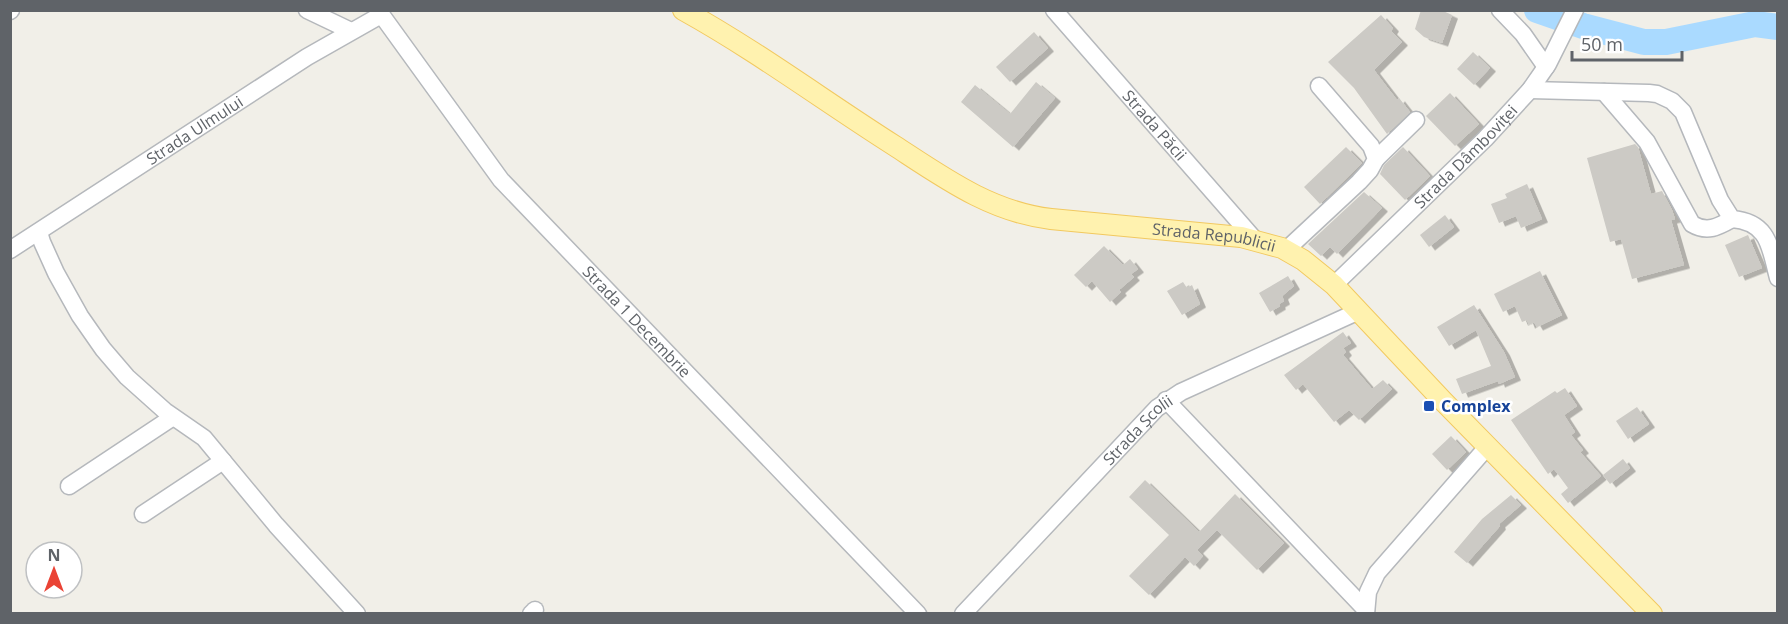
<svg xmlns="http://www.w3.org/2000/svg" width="1788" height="624" viewBox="0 0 1788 624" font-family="'Open Sans',sans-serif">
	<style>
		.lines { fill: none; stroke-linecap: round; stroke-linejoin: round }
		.river { stroke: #aadaff; stroke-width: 26 }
		.building { fill: #cccac5; filter: url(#shadow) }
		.minor-casing { stroke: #b5b8bc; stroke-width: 19 }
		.major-casing { stroke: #f2c960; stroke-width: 22 }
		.minor { stroke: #fff; stroke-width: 16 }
		.major { stroke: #fff2af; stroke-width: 20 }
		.transit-dot { fill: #1a4fb4; stroke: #fff; stroke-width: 2 }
		.labels { text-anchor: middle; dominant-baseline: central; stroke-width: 5; stroke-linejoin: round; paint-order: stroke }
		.street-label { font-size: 16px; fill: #5f6368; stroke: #fff }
		.transit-label { font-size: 16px; font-weight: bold; fill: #164399; stroke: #fff; text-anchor: start }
	</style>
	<defs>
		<filter id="shadow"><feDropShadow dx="6" dy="3.5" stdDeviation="0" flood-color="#0004"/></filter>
	</defs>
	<rect width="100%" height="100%" fill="#f1efe8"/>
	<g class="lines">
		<polyline class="river" points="1537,10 1583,26 1644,42 1666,42 1755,24 1778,27"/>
	</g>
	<g class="building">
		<polygon points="1421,10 1441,10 1452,15 1442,43 1424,37 1415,29"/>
		<polygon points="1381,15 1393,28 1391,31 1402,42 1374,70 1397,100 1399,98 1410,112 1387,134 1354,88 1328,62"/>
		<polygon points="1034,32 1048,48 1010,82 996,67"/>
		<polygon points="1473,52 1490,68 1474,85 1457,69"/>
		<polygon points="1036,82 1055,98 1013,147 961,102 975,85 1010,114"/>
		<polygon points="1450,93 1479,124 1455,146 1426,116"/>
		<polygon points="1635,144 1638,147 1651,194 1662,191 1672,210 1675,219 1671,220 1684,265 1632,279 1621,239 1610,242 1587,158"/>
		<polygon points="1346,147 1362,163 1320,204 1304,187"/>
		<polygon points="1403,147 1430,176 1405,200 1380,174 1384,165"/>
		<polygon points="1527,184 1542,219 1521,228 1516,216 1499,223 1491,204 1507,198 1505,194"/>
		<polygon points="1364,192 1382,208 1337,254 1330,247 1321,256 1308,244"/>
		<polygon points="1445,215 1454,227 1429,247 1420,235"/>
		<polygon points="1748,235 1762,268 1739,277 1725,245"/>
		<polygon points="1104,246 1123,265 1130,259 1138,269 1131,274 1134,277 1119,290 1121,292 1110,302 1092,281 1086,287 1074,275"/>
		<polygon points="1540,271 1562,315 1537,327 1534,322 1529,325 1527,320 1522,322 1515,306 1503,312 1494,294"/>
		<polygon points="1288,276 1294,286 1282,296 1284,301 1279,304 1280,306 1270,312 1259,293"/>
		<polygon points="1183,282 1187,288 1192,285 1200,304 1182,315 1167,291"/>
		<polygon points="1474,305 1504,352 1515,377 1499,384 1498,381 1462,394 1456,379 1491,366 1476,330 1449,346 1437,327"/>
		<polygon points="1343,332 1351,343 1343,348 1346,352 1343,355 1372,389 1383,380 1392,389 1359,420 1349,410 1334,422 1303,384 1296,390 1284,375"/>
		<polygon points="1565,388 1577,406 1564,415 1575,432 1571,435 1583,450 1580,452 1601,476 1568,503 1561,494 1568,488 1554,469 1548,474 1511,420 1555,391 1557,393"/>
		<polygon points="1637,407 1649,424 1628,439 1616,421"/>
		<polygon points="1451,436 1466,452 1447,470 1432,454"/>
		<polygon points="1623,459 1630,468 1610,484 1603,475"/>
		<polygon points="1145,480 1199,532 1235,494 1284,543 1257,570 1217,530 1197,550 1203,556 1194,566 1185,557 1149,595 1129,576 1169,535 1129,497"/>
		<polygon points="1511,495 1521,505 1499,524 1500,526 1467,563 1454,552 1482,519"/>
	</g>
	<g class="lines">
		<defs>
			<g id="minor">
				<polyline points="307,10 351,31"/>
				<path id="s1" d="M 378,10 L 501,180 L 918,614"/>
				<path id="s2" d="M 1054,10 L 1255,240"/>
				<polyline points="1500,10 1523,34 1546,67"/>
				<polyline points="10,11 11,10"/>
				<path d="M 1530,90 L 1649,93 L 1657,94 L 1672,101 L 1683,112 L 1720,200 L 1732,219 C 1770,222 1770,249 1778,278"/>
				<path d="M 1604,92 L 1647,142 L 1692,224 C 1707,233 1718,227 1732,219"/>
				<polyline points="1376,159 1416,120"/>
				<polyline points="39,232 42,242 56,273 80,316 103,349 127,377 165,411 204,438 276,525 357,614"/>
				<path id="s3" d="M 10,250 L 307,57 L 381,15"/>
				<polyline points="1286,250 1359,182 1370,170 1376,159 1371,146 1319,86"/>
				<path id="s4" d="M 1334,285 L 1485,139 L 1530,90 L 1548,64 L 1575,10"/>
				<polyline points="1166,400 1366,610"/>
				<polyline points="69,486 173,417"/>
				<polyline points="143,514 223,461"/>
				<polyline points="531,614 535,610"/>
				<path id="s5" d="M 963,614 L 1157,408 L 1181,392 L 1359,311"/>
				<polyline points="1366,614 1368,592 1377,573 1488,446"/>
			</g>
			<g id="major">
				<path id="s6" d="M 683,10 C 757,51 824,101 895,146 C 944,178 991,212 1051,219 L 1241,237 L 1282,248 L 1303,260 L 1334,285 L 1443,401 L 1652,614"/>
			</g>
		</defs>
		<use href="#minor" class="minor-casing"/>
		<use href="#major" class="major-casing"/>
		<use href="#minor" class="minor"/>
		<use href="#major" class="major"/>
	</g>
	<rect class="transit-dot" x="1423" y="400" width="12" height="12" rx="3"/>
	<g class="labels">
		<g class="street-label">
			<text stroke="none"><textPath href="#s2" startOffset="153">Strada Păcii</textPath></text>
			<text stroke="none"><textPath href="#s3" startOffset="220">Strada Ulmului</textPath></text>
			<text stroke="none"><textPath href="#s4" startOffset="184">Strada Dâmboviței</textPath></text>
			<text stroke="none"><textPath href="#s6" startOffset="590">Strada Republicii</textPath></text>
			<text stroke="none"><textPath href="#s1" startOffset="406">Strada 1 Decembrie</textPath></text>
			<text stroke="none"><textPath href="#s5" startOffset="254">Strada Școlii</textPath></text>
		</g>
		<g class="transit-label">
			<text x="1441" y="406">Complex</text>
		</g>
	</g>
	<rect width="1788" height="624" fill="none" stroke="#5f6368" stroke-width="24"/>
	<g transform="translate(54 570)"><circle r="28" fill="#ffffff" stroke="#bfc1c3" stroke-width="1.5"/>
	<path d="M0-4.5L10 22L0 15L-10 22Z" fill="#ea4335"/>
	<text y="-9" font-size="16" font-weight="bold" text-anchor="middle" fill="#5f6368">N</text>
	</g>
	<path d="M1572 51v9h110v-9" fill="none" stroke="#5f6368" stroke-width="3"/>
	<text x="1581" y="51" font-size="18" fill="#5f6368" stroke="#ffffff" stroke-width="4.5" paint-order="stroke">50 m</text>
</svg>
